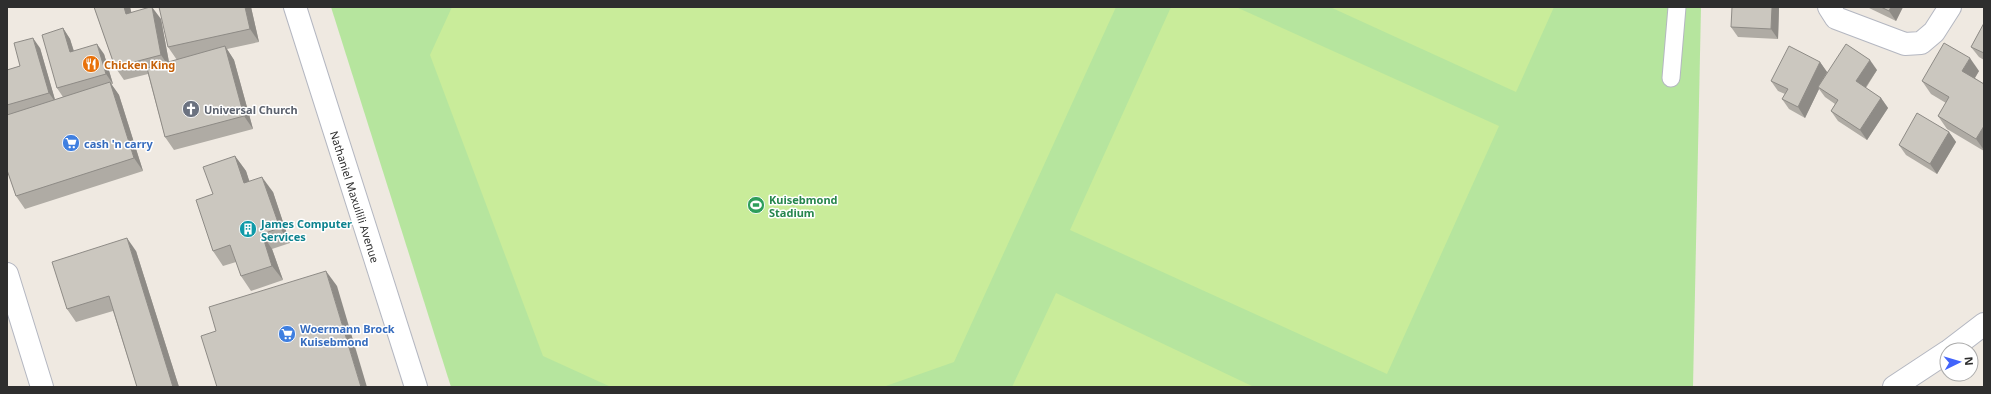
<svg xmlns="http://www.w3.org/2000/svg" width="1991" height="394" viewBox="0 0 1991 394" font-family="'Noto Sans',sans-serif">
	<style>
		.green { fill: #b6e59e }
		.pitch { fill: #c9ec9a }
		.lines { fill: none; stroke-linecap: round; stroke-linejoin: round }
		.service-casing { stroke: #b4b7c1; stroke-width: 19 }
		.minor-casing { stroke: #b4b7c1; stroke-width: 24 }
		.tertiary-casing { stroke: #b4b7c1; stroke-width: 24 }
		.service { stroke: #fff; stroke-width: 17 }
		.minor { stroke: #fff; stroke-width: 22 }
		.tertiary { stroke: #fff; stroke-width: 22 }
		.wall { fill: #afaba4 }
		.shaded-wall { fill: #8e8b86 }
		.building { fill: #cbc7bf; stroke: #8e8b86 }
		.labels { text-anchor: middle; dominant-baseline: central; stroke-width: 3; stroke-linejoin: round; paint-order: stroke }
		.food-label { font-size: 11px; font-weight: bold; fill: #c56008; stroke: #fff; text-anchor: start }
		.worship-label { font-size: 11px; font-weight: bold; fill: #5b616d; stroke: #fff; text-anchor: start }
		.shop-label { font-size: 11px; font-weight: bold; fill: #366cbe; stroke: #fff; text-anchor: start }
		.street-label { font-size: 11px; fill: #2e2e2e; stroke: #fff }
		.leisure-label { font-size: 11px; font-weight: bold; fill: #27864d; stroke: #fff; text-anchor: start }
		.culture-label { font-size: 11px; font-weight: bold; fill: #0d838f; stroke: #fff; text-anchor: start }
	</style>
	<rect width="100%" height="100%" fill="#efe9e1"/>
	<polygon class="green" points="331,7 1701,7 1693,387 451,387"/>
	<g class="pitch">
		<polygon points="452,7 1116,7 954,362 883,387 611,387 543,356 430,55"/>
		<polygon points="1171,7 1236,7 1499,126 1387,374 1070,230"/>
		<polygon points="1330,7 1554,7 1516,92"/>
		<polygon points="1056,293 1254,387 1012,387"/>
	</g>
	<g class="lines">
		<defs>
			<polyline id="service" points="1671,78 1677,7"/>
			<g id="minor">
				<polyline points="1829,7 1836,18 1905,44 1921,43 1934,32 1950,7"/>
				<polyline points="7,274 42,387"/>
			</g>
			<g id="tertiary">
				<path id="s1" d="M 295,7 L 416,387"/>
				<polyline points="1950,350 1984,324"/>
				<polyline points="1894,387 1947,352"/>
			</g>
		</defs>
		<use href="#service" class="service-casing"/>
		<use href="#minor" class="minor-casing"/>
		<use href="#tertiary" class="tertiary-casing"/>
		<use href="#service" class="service"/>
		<use href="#minor" class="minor"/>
		<use href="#tertiary" class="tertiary"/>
	</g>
	<g class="wall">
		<polygon points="94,7 130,7 131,12 161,19 169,62 177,60 168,47 251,7 259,42 227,49 234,60 253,129 174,150 165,137 148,74 124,80 115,67"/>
		<polygon points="1779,7 1778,39 1738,37 1731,27"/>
		<polygon points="1867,7 1903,7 1896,21"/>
		<polygon points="1984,23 1984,60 1979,57 1971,47"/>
		<polygon points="63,28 70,39 74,51 104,54 113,84 111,84 119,95 143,171 25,209 16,196 7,170 7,70 20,66 40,48 55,100 63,97 57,88"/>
		<polygon points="1820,62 1827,72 1877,70 1866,88 1881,98 1888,108 1867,140 1838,121 1831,111 1835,104 1825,97 1819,89 1805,118 1789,109 1782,99 1785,94 1778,91 1771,81"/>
		<polygon points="1979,71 1975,78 1984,84 1984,151 1947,129 1938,116 1946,103 1931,94 1922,81"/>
		<polygon points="1949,132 1956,142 1937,174 1906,155 1899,145"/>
		<polygon points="235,156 246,171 249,181 273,192 290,243 272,249 283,280 251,291 241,276 236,262 223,266 213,251 213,194"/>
		<polygon points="136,251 179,387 137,387 113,311 76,322 67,309"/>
	</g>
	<g class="shaded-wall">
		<polygon points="124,7 130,7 135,27 126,14"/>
		<polygon points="152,7 161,19 170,68 161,55"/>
		<polygon points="245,7 251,7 259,42 250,29"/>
		<polygon points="1772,7 1779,7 1778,39 1771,29"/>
		<polygon points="1891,7 1903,7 1896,21 1889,11"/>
		<polygon points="63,28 70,39 77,62 70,52"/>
		<polygon points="33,38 40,48 56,103 49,93"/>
		<polygon points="97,44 104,54 113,84 106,74"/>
		<polygon points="225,46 234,60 253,129 244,116"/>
		<polygon points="1970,58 1979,71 1971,84 1962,71"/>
		<polygon points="1870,60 1877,70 1863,91 1856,81"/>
		<polygon points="1820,62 1827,72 1818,87 1819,89 1805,118 1798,107"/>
		<polygon points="110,82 119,95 143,171 134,158"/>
		<polygon points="1881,98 1888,108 1867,140 1860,130"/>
		<polygon points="1984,126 1984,150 1976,139"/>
		<polygon points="1949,132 1956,142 1937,174 1930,164"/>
		<polygon points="235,156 246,171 255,198 244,183"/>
		<polygon points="262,177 273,192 290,243 280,228"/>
		<polygon points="262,234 272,249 283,280 272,266"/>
		<polygon points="127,238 136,251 179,387 173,387"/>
		<polygon points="326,271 337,286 367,387 361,387"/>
	</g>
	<g class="building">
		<polygon points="94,7 124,7 126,14 150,7 152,7 161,55 115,67"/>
		<polygon points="159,7 245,7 250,29 168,47"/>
		<polygon points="1732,7 1772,7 1771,29 1731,27"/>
		<polygon points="1881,7 1891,7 1889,11"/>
		<polygon points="1984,23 1984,53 1971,47"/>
		<polygon points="63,28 70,52 97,44 106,74 57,88 42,35"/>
		<polygon points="33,38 49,93 7,105 7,70 20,66 14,43"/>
		<polygon points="1944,43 1970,58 1962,71 1984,84 1984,126 1976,139 1938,116 1949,97 1922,81"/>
		<polygon points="1846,44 1870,60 1856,81 1881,98 1860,130 1831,111 1838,100 1818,87"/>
		<polygon points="225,46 244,116 165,137 147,68"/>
		<polygon points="1789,46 1820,62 1798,107 1782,99 1788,89 1771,81"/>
		<polygon points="110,82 134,158 16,196 7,170 7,115"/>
		<polygon points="1917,113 1949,132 1930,164 1899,145"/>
		<polygon points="235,156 244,183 262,177 280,228 262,234 272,266 241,276 230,245 213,251 196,200 213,194 203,167"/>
		<polygon points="127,238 173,387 137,387 109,296 67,309 52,262"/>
		<polygon points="326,271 361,387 217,387 201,336 216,331 209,307"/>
	</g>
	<defs>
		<symbol id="restaurant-disc" viewBox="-11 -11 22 22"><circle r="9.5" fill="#e8710a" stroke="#fff"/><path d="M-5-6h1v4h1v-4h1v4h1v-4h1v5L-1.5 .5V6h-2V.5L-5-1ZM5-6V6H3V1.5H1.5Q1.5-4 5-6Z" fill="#fff"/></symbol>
		<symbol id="church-disc" viewBox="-11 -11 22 22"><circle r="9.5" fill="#6b7280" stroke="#fff"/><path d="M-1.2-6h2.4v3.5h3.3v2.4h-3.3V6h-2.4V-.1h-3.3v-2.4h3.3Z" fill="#fff"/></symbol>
		<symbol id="supermarket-disc" viewBox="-11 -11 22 22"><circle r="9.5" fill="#3f7fe0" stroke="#fff"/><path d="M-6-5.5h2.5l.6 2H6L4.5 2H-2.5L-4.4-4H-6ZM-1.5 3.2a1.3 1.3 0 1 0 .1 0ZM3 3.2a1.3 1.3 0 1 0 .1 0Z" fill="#fff"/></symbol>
		<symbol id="stadium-disc" viewBox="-11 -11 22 22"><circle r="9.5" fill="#2e9e5b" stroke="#fff"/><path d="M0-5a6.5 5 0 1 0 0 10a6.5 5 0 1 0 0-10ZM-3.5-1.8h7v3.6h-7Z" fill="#fff"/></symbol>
		<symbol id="building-disc" viewBox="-11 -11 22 22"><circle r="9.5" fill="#0f9aa8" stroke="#fff"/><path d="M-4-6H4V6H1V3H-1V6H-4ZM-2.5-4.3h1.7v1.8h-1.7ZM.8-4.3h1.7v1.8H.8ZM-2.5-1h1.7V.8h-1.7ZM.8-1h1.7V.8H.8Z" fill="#fff"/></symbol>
	</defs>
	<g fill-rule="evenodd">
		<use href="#restaurant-disc" x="81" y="54" width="20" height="20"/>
		<use href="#church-disc" x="181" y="99" width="20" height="20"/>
		<use href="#supermarket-disc" x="61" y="133" width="20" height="20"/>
		<use href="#stadium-disc" x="746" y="195" width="20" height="20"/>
		<use href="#building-disc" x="238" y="219" width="20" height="20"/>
		<use href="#supermarket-disc" x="277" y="324" width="20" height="20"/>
	</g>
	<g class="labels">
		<g class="food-label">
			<text x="104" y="64">Chicken King</text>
		</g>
		<g class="worship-label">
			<text x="204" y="109">Universal Church</text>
		</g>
		<g class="shop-label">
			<text x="84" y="143">cash 'n carry</text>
			<text x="300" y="328">Woermann Brock<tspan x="300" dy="13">Kuisebmond</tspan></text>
		</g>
		<g class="street-label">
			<text stroke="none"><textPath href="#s1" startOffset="199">Nathaniel Maxuilili Avenue</textPath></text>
		</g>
		<g class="leisure-label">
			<text x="769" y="199">Kuisebmond<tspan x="769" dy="13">Stadium</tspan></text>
		</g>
		<g class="culture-label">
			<text x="261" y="223">James Computer<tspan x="261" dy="13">Services</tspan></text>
		</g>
	</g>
	<rect width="1991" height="394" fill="none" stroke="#2e2e2e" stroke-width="16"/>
	<g transform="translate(1959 362) rotate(85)"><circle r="19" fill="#ffffff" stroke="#ababab"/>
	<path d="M0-3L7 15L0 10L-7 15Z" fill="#4264fb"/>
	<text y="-6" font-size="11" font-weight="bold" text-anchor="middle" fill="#2e2e2e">N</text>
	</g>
</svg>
